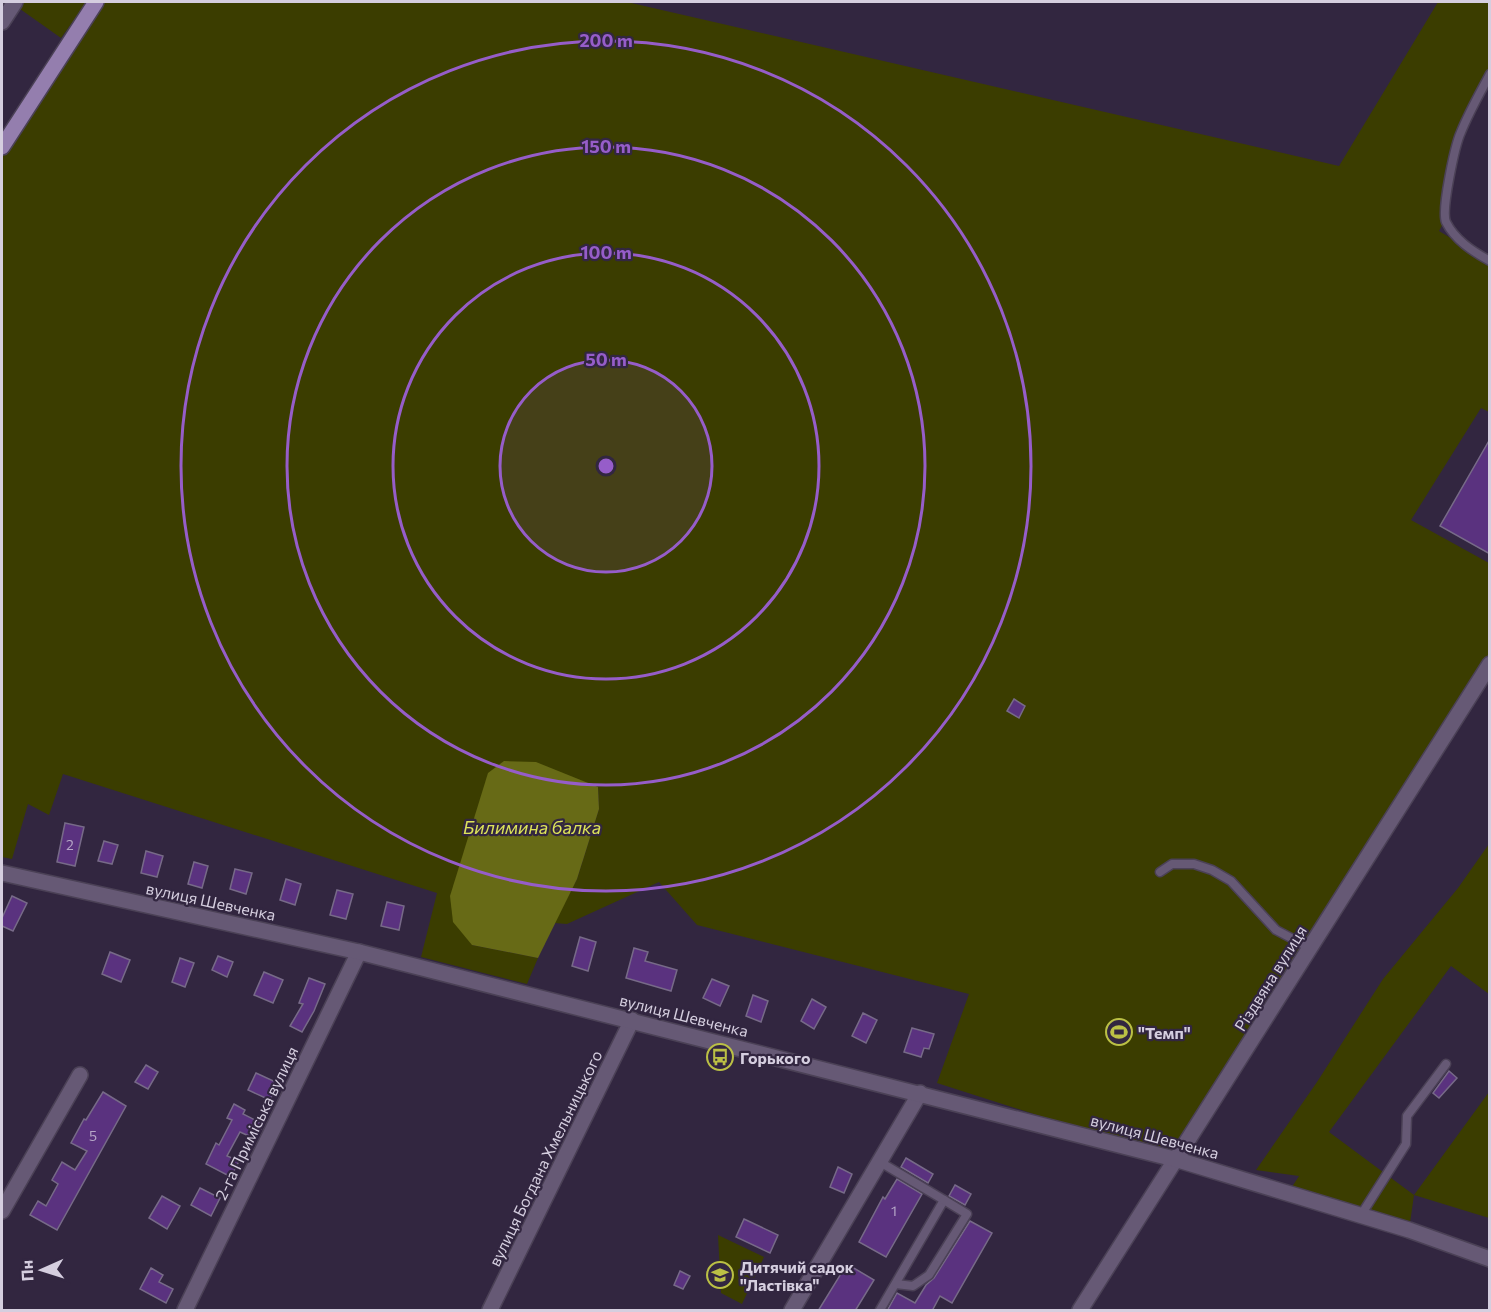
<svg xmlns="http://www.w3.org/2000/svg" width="1491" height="1312" viewBox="0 0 1491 1312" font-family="Commissioner,sans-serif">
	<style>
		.green { fill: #3b3d00 }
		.water { fill: #676a16 }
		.building { fill: #5a327f; stroke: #776a88; stroke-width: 1.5 }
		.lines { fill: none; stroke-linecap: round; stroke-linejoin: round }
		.lane-casing { stroke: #4b4156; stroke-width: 11 }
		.street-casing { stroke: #4b4156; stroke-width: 18 }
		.secondary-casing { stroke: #4b4156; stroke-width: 18 }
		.primary-casing { stroke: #4b4156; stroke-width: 18 }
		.lane { stroke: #665975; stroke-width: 8 }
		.street { stroke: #665975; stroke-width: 15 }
		.secondary { stroke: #665975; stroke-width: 15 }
		.primary { stroke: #947eae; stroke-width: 15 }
		.ring { fill: none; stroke: #965dc9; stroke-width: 3 }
		.labels { text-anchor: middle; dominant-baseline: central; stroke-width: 4.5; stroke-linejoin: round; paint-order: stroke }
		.number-label { font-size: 14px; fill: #b6a7c7 }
		.street-label { font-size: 16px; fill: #d5cedf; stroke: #322640 }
		.poi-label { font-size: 16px; font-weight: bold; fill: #d5cedf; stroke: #322640; text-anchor: start }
		.water-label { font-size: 18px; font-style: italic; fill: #dde35a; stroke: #322640 }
		.centre { fill: #965dc9; stroke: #322640; stroke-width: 3 }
		.ring-label { font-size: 18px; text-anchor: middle; font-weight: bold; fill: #965dc9; stroke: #322640; stroke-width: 4.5; stroke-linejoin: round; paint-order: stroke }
	</style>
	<rect width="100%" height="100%" fill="#322640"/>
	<g class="green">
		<polygon points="15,2 87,2 61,38 13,4"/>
		<polygon points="96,2 627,2 1339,166 1438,2 1489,2 1489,83 1460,133 1445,220 1439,231 1489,261 1489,412 1481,408 1411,520 1489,563 1489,664 1178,1160 937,1083 969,994 697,925 659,882 567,924 554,923 577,879 599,809 598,787 472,945 538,958 527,984 421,957 437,893 63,774 49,815 28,804 12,859 2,857 2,147"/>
		<polygon points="1489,844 1489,994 1451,966 1329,1132 1414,1195 1489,1092 1489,1218 1414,1195 1409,1230 1288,1193 1299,1176 1256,1170 1317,1082 1383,979 1458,888"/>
		<polygon points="718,1235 764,1257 742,1304 721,1293"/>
	</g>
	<polygon class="water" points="504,761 536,762 598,787 599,809 577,879 538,958 472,945 453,922 450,896 488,773"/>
	<g class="building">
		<polygon points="1490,439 1490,554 1440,526"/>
		<polygon points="1014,699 1025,706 1019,718 1007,711"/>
		<polygon points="65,823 84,827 75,866 57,862"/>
		<polygon points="104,841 118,845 112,864 98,861"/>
		<polygon points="146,851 163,856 157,877 141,873"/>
		<polygon points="194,862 208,866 202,888 188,884"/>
		<polygon points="235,869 252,873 246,894 230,889"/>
		<polygon points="286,879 301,884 295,905 280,900"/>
		<polygon points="337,890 353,894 346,919 330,915"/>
		<polygon points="12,896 27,903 13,931 2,926 2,918"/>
		<polygon points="387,902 404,906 399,930 381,926"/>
		<polygon points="580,937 596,942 588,971 572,966"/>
		<polygon points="634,948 648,952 645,961 677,970 671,991 626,978"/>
		<polygon points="110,952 130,960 121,982 102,974"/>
		<polygon points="218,956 233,962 227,977 212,970"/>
		<polygon points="180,958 194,963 185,987 172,982"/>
		<polygon points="264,972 283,980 273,1003 254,995"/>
		<polygon points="309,978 325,984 314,1011 302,1032 290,1026 303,1004 299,1003"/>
		<polygon points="712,979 729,986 720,1006 703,998"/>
		<polygon points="753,995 768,1001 761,1022 746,1016"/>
		<polygon points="812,999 826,1007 814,1029 801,1021"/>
		<polygon points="863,1013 877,1020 866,1043 852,1036"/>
		<polygon points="912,1028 934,1034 929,1049 924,1048 921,1057 904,1052"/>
		<polygon points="146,1065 158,1072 148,1089 135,1082"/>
		<polygon points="1449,1071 1457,1078 1439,1098 1433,1093"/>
		<polygon points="256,1073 278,1083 270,1100 248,1090"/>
		<polygon points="103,1092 126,1106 57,1230 30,1215 38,1201 46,1206 58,1184 52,1180 62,1162 75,1170 87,1151 71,1143 84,1119 86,1120"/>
		<polygon points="234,1104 245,1110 243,1114 263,1124 259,1133 252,1130 249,1136 240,1132 227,1156 239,1161 231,1177 206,1164 216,1143 219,1145 232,1120 227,1118"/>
		<polygon points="906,1158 933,1174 928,1183 901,1167"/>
		<polygon points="838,1167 852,1174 844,1193 830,1187"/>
		<polygon points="897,1179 922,1194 886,1257 859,1242 883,1197 885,1199"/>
		<polygon points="955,1185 971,1194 965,1205 949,1196"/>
		<polygon points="200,1188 220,1198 211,1216 191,1205"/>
		<polygon points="162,1196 180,1206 167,1229 149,1218"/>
		<polygon points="744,1219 778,1235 770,1253 736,1237"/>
		<polygon points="970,1221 992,1233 952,1303 940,1296 932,1311 887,1311 897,1293 915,1303 926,1285 934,1278"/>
		<polygon points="847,1264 874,1280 855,1311 818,1311"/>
		<polygon points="151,1268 163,1275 159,1282 173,1289 166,1303 140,1289"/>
		<polygon points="680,1271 690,1276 683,1289 674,1285"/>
	</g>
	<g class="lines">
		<defs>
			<g id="lane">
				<path d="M 1490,74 C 1480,93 1469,112 1461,132 C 1455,145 1441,210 1446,222 C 1455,240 1472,251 1490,261"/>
				<polyline points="1160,872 1172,864 1194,864 1212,870 1231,881 1276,930 1310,948"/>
				<polyline points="880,1162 944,1200 880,1310"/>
				<polyline points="1361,1215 1406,1144 1407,1116 1446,1064"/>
				<polyline points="896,1284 913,1286 929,1275 967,1214 944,1200"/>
			</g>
			<g id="street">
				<polyline points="2,22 15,2"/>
				<polyline points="2,1211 80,1075"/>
				<polyline points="185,1310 359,952"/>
				<polyline points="490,1310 632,1020"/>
				<polyline points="792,1310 920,1093"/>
				<polyline points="1080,1310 1490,664"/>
			</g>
			<polyline id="secondary" points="2,873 359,952 1178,1160 1409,1230 1490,1259"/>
			<polyline id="primary" points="2,147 96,2"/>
		</defs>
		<use href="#lane" class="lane-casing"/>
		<use href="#street" class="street-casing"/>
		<use href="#secondary" class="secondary-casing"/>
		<use href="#primary" class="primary-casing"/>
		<use href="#lane" class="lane"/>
		<use href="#street" class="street"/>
		<use href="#secondary" class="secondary"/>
		<use href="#primary" class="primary"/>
	</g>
	<circle cx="606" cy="466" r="106" fill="#965dc9" fill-opacity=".12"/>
	<g class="ring">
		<circle cx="606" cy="466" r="106"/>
		<circle cx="606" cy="466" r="213"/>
		<circle cx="606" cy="466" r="319"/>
		<circle cx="606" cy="466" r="425"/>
	</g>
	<defs>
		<symbol id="stadium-ring" viewBox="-11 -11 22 22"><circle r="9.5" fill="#322640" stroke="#bbc045" stroke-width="1.5"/><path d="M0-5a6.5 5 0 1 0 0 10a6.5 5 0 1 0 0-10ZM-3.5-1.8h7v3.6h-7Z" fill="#bbc045"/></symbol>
		<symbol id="bus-ring" viewBox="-11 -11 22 22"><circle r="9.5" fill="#322640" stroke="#bbc045" stroke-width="1.5"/><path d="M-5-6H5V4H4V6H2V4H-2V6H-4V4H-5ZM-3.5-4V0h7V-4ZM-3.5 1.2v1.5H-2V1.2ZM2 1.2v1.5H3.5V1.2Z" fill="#bbc045"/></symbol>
		<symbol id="school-ring" viewBox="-11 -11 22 22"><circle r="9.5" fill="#322640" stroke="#bbc045" stroke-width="1.5"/><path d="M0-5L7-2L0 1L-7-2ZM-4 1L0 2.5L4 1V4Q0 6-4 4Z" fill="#bbc045"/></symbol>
	</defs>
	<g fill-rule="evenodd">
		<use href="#stadium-ring" x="1104" y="1017" width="30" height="30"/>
		<use href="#bus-ring" x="705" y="1042" width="30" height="30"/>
		<use href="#school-ring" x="705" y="1260" width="30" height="30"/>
	</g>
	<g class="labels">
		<g class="number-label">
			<text x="70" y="844">2</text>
			<text x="93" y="1135">5</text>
			<text x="894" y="1210">1</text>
		</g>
		<g class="street-label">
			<text transform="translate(211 901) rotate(12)">вулиця Шевченка</text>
			<text transform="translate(1270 978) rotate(-58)">Різдвяна вулиця</text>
			<text transform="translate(684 1015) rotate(14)">вулиця Шевченка</text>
			<text transform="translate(256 1123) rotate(-64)">2-га Приміська вулиця</text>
			<text transform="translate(1155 1136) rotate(15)">вулиця Шевченка</text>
			<text transform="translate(545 1158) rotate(-64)">вулиця Богдана Хмельницького</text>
		</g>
		<g class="poi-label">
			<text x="1138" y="1032">"Темп"</text>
			<text x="740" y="1057">Горького</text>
			<text x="740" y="1266">Дитячий садок<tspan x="740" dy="18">"Ластівка"</tspan></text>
		</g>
		<g class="water-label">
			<text x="532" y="827">Билимина балка</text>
		</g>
	</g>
	<circle cx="606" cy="466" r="9" class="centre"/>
	<g class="ring-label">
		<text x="606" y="47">200 m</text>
		<text x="606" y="153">150 m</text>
		<text x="606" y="259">100 m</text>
		<text x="606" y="366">50 m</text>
	</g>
	<rect width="1491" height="1312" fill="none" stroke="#d5cedf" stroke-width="6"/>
	<g transform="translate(42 1270) rotate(267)" stroke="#322640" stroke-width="4.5" paint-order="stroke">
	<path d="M0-4.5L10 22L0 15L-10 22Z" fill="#d5cedf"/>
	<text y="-9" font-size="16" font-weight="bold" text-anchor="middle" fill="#d5cedf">Пн</text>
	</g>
</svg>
